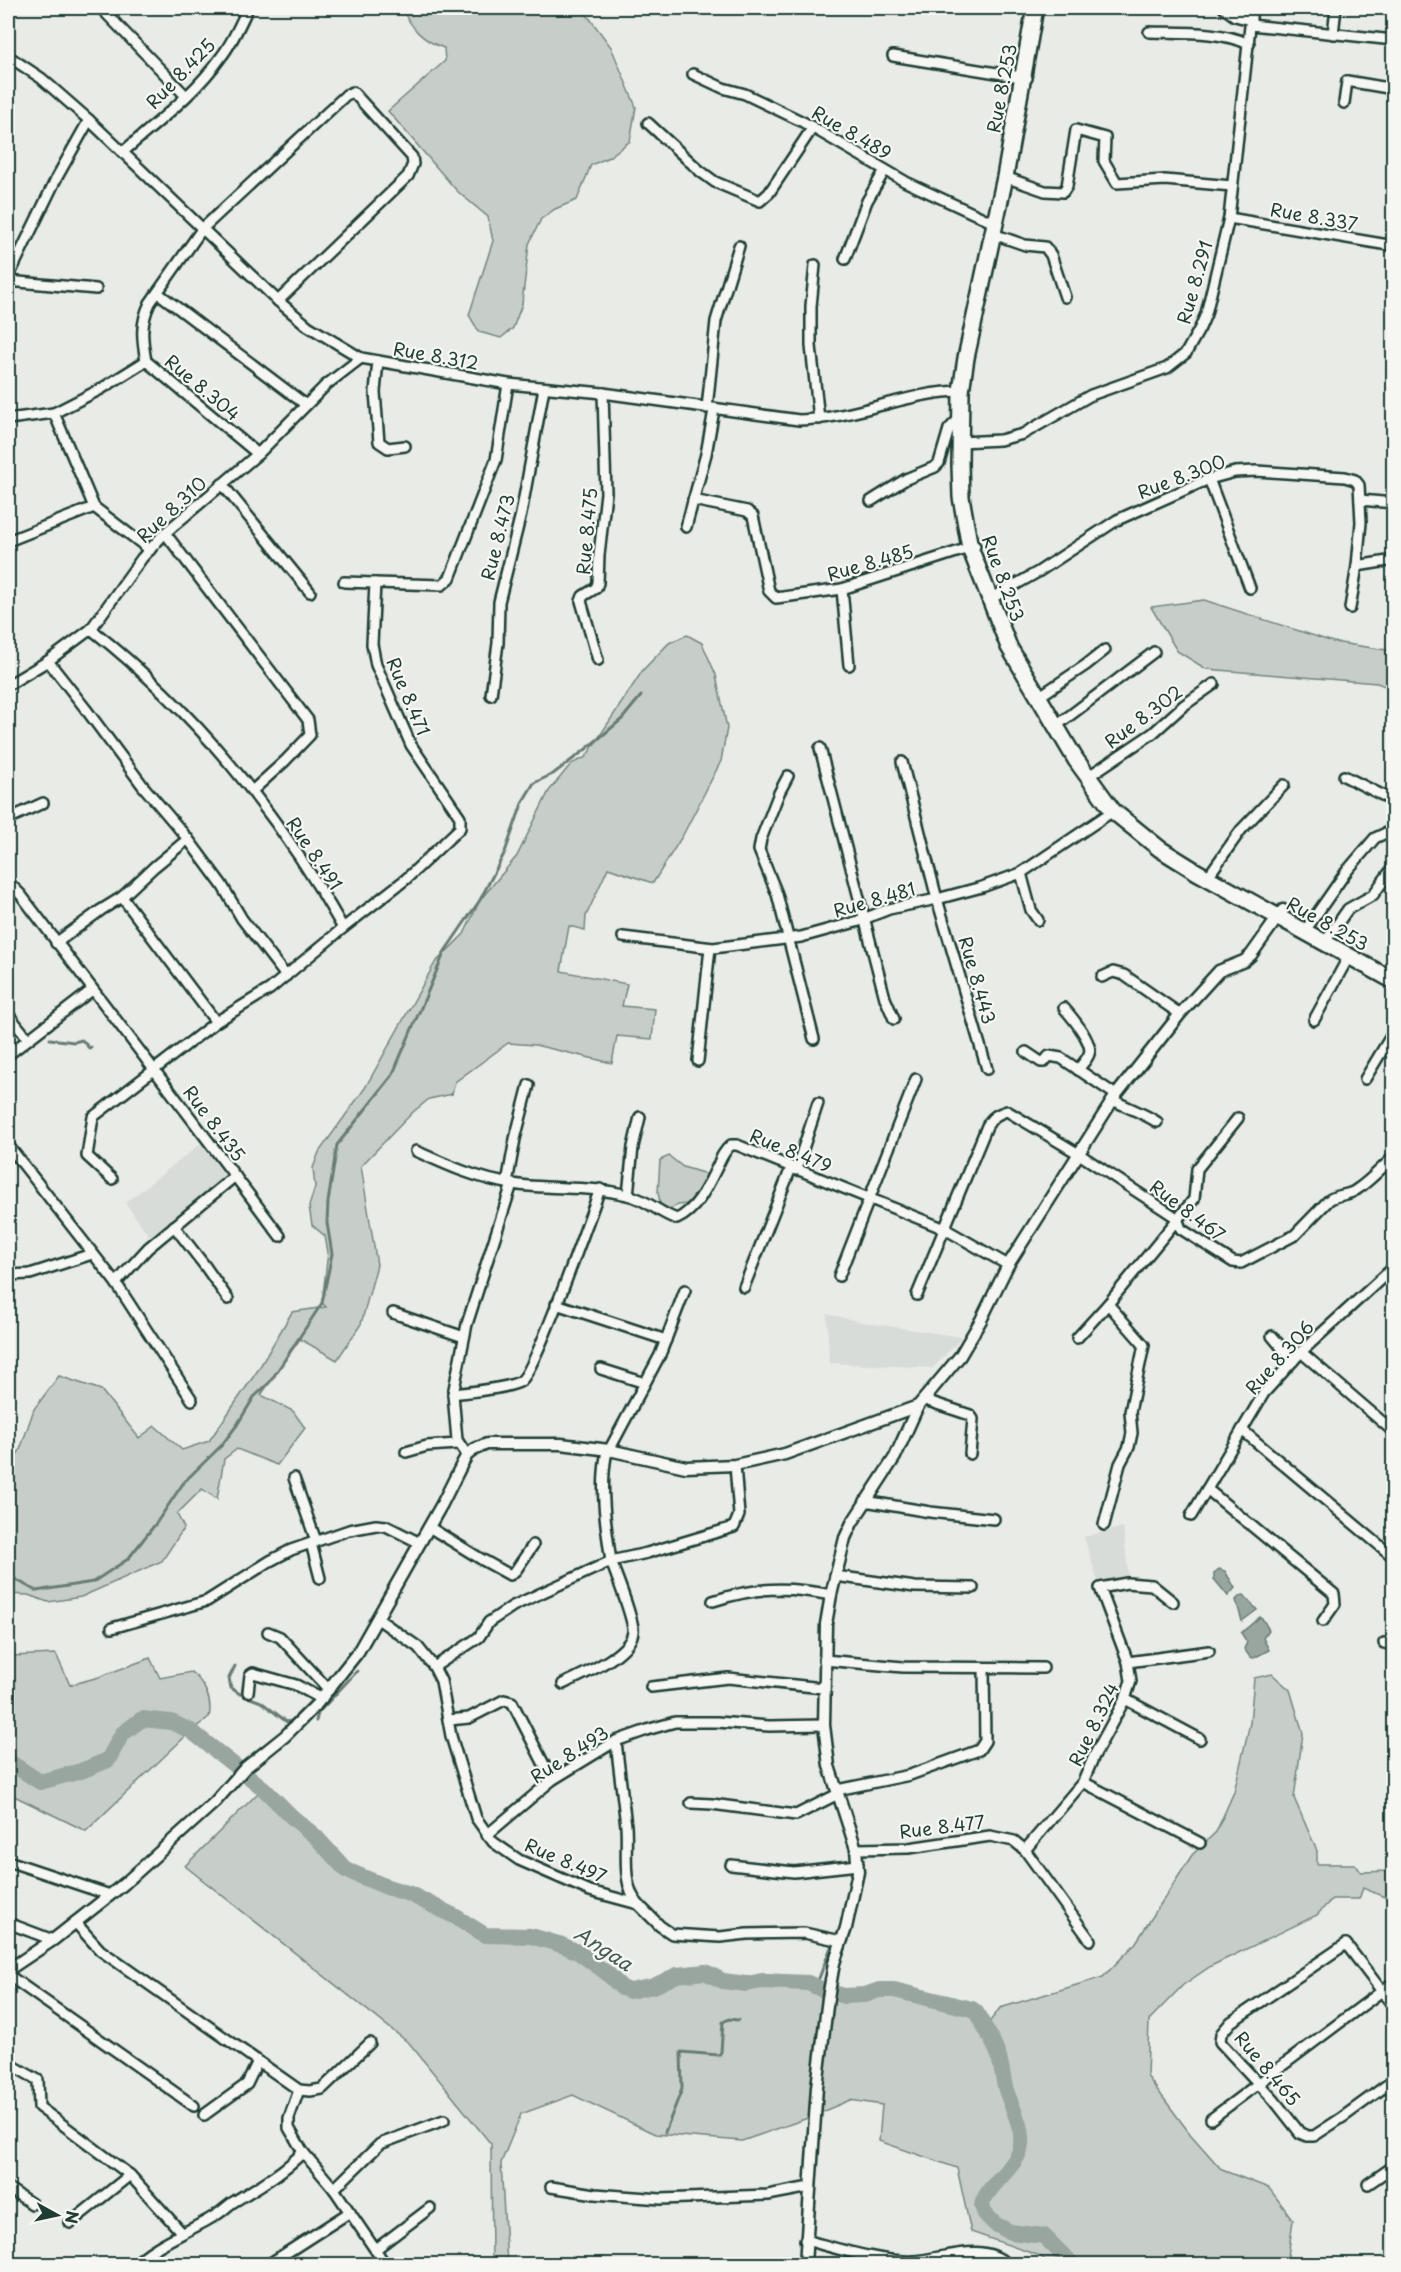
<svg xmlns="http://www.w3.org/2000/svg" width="1401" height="2272" viewBox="0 0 1401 2272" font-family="'Playpen Sans',sans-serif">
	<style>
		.built { fill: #d8dcd8 }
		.green { fill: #c7cec9; stroke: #73867e; stroke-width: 1.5 }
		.water { fill: #99a6a0; stroke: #687c75; stroke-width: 1.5 }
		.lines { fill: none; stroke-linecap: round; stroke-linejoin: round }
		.stream { stroke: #687c75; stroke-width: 3 }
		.river { stroke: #99a6a0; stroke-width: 16 }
		.minor-casing { stroke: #1f3d34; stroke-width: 14 }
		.tertiary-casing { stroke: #1f3d34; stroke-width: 15 }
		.trunk-casing { stroke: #1f3d34; stroke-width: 20 }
		.minor { stroke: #f6f6f2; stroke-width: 9 }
		.tertiary { stroke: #f6f6f2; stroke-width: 10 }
		.trunk { stroke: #f6f6f2; stroke-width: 15 }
		.labels { text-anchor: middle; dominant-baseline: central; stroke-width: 4.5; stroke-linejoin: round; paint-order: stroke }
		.street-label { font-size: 18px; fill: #1f3d34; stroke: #f6f6f2 }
		.water-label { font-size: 20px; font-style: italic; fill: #445c54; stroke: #f6f6f2 }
	</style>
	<rect width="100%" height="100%" fill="#e9ebe7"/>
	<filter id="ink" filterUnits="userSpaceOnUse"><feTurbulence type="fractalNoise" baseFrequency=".0167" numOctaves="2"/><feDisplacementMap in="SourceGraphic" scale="12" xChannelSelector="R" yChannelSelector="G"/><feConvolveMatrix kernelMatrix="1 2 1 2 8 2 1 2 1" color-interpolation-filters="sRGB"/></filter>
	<g filter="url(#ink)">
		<g class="built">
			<polygon points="204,1141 229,1174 150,1237 125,1203"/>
			<polygon points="827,1314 862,1322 962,1337 933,1368 829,1363"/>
			<polygon points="1123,1527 1129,1580 1098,1582 1084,1537"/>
		</g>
		<g class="green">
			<path d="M 401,8 L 582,8 L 611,47 L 636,107 L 630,141 L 609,157 L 591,165 L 577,200 L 555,209 L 541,219 L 529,244 L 522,304 L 513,328 L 501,338 L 479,332 L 469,315 L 493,241 L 488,217 L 457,191 L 388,111 L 445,61 L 444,48 C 421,40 413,29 401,8 Z"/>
			<polygon points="1204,600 1333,642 1393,651 1393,689 1377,683 1206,669 1177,651 1151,607"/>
			<polygon points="687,635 702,643 716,675 727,728 721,761 683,835 653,883 608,868 586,916 585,930 569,926 561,971 627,984 622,1006 655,1009 652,1039 617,1036 612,1063 535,1045 508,1043 455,1082 452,1094 429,1099 413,1112 361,1166 377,1265 361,1324 337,1360 300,1339 261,1395 293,1411 305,1428 277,1465 237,1449 224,1459 217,1499 202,1489 177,1514 184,1528 162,1561 81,1597 48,1602 28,1595 8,1594 8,1469 20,1450 34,1409 59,1376 101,1390 139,1438 155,1426 182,1450 209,1441 258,1370 292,1312 326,1307 322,1303 328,1252 325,1236 312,1225 309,1206 315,1187 313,1168 319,1152 365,1088 435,963 464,934 480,900 517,856 549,791 571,764 586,757 643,670 669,643"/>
			<polygon points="669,1156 683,1167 703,1173 708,1176 702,1188 687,1204 678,1205 669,1209 660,1204 658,1192 660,1160"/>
			<path d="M 8,1649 L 11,1656 L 56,1654 L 70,1685 L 99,1677 L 150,1658 L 160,1678 L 191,1672 C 204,1682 213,1700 209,1717 L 191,1731 L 86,1831 L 8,1793 Z"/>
			<polygon points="1272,1674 1290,1690 1303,1733 1294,1798 1317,1851 1317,1864 1355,1864 1361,1872 1393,1871 1394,1901 1363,1888 1359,1899 1332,1899 1317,1915 1211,1966 1183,1985 1149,2020 1147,2076 1191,2135 1222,2170 1269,2188 1293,2220 1287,2264 1050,2264 1040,2256 971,2232 957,2168 879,2141 882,2105 850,2100 805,2119 742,2141 655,2134 573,2095 521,2114 501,2163 507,2264 492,2264 491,2144 410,2044 185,1866 263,1788 292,1817 316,1837 346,1870 387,1887 410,1894 458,1918 485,1935 531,1936 562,1945 578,1952 607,1973 622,1988 630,1991 654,1986 677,1975 705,1972 723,1981 747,1984 762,1981 808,1983 823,1990 844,1996 865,1995 879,1990 894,1990 972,2009 976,2012 985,2028 1000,2008 1103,1977 1135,1944 1192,1855 1216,1832 1234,1792 1250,1723 1254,1678"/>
		</g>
		<g class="water">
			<polygon points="1219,1569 1225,1571 1235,1588 1228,1596 1214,1579 1214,1573"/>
			<polygon points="1244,1595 1257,1610 1242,1621 1236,1600 1240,1596"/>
			<polygon points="1260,1617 1262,1618 1269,1630 1263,1638 1269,1650 1254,1658 1250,1657 1244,1649 1247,1642 1241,1633"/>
		</g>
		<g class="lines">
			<g class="stream">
				<polyline points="50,1039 74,1042 82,1040 89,1048 91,1047"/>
				<polyline points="8,1575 36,1591 93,1582 128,1559 157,1522 184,1482 221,1446 237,1425 254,1397 270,1382 322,1303 332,1254 327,1223 328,1202 337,1145 392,1076 445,951 480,900 505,852 523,801 534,783 553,774 585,750 622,719 641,696"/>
				<polyline points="235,1666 229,1678 231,1688 240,1694 261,1702 287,1722 291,1721 314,1698"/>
				<polyline points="316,1721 318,1713 357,1671"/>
				<polyline points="816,1986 831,1947"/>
				<polyline points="665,2132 682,2089 681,2052 719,2055 721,2052 723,2022 729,2019 738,2020"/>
			</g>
			<path class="river" d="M 8,1761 L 40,1782 L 81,1771 L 108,1760 L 122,1734 L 142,1719 L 171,1722 L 191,1731 L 263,1788 L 292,1817 L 316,1837 L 346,1870 L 387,1887 L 410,1894 L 458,1918 L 485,1935 L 531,1936 L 562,1945 L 578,1952 L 607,1973 L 622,1988 L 630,1991 L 654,1986 L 677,1975 L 705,1972 L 723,1981 L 747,1984 L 762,1981 L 808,1983 L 823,1990 L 844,1996 L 865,1995 L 879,1990 L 894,1990 L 972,2009 L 976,2012 C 983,2025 991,2037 996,2049 C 1002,2062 1002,2077 1006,2090 C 1013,2112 1029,2135 1017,2157 C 1009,2172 983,2191 982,2206 L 985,2214 L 995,2224 L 1010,2232 L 1044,2236 L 1072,2264"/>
			<defs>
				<g id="minor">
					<polyline points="101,8 186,96"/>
					<polyline points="1224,8 1235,16 1251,20"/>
					<polyline points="1251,25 1394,40"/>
					<path d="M 1149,32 C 1182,33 1218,30 1249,44"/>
					<polyline points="1333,34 1336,8"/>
					<path d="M 8,56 L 41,78 L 89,120 L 278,301 L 308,326 L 361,358 L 508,384 L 603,393 L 799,420 C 856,419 907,391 964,391"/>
					<polyline points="893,56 1027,78"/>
					<polyline points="693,74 723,88 745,94 803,122 906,182 994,223"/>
					<polyline points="1344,103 1347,81 1394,89"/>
					<polyline points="648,123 700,171 715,182 760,201 769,193 813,127"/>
					<path d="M 123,152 C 157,122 195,94 221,57 C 233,42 240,24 248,8"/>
					<polyline points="1005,177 1045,191 1063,192 1067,186 1076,130 1105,138 1104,161 1117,183 1165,180 1232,186"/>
					<polyline points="1229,218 1394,246"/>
					<polyline points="999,236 1025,245 1045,247 1051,255 1065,297"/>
					<polyline points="845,259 867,201 885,170"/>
					<polyline points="815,265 811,306 811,346 819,419"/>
					<polyline points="8,278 56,179 89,120"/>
					<polyline points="8,281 96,289"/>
					<polyline points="158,293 306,405"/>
					<path d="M 146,361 C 142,339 140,324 150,303 L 202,229 L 346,95 L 353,92 L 412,157 L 413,164 L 408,176 L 278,301"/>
					<polyline points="378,361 375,392 379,442 388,448 405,446"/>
					<polyline points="707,408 716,321 739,246"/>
					<polyline points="8,419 54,413"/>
					<polyline points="960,442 1000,440 1023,434 1091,395 1167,368 1186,353 1200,328 1206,314 1229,218 1252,8"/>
					<polyline points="1209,479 1250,588"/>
					<polyline points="222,484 310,592"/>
					<polyline points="693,500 747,511 753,516 769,591 776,598 842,589 975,546"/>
					<polyline points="1360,500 1394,503"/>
					<polyline points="871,501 906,479 935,467 939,463 949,429 960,418"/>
					<polyline points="686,527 706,454 714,410"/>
					<polyline points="165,533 308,720 310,735 285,761 252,791"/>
					<polyline points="8,541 94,507"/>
					<polyline points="150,550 94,507 54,413 101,389 146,361 258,454"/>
					<polyline points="344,582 375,583"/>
					<polyline points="842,589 849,665"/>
					<polyline points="990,599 1038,572 1117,520 1209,479 1235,472 1256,471 1345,477 1355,480 1359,485 1361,522 1357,566 1394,560"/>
					<polyline points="1350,608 1357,566"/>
					<path d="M 91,629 C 194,710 279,814 343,928 L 270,989 L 216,1022 L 93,1117 L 87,1156 L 112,1179"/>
					<polyline points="598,660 581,601 583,596 596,588 598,583 599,555 606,493 603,393"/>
					<polyline points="48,661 85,708 143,786 188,839 222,885 242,919 286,976"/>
					<polyline points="8,685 48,661 91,629 142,558 165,533 258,454 326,385 361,358"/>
					<polyline points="1043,694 1086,665 1105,650"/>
					<polyline points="491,695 498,643 499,602 521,514 544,388"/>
					<polyline points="1060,723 1154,652"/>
					<polyline points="820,748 885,998 894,1019"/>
					<polyline points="902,762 937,899 987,1069"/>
					<polyline points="1092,774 1153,733 1183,706 1214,684"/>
					<polyline points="788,776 779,793 761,839 759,850 777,894 814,1039"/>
					<polyline points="1344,776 1394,801"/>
					<polyline points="8,819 43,803"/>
					<polyline points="1212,871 1241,830 1284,785"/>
					<polyline points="1021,873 1031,910 1038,920"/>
					<polyline points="8,882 21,895 235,1176 148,1248 116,1283 8,1145"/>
					<polyline points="122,897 216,1022"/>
					<polyline points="1309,925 1346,872 1375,838 1392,830"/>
					<polyline points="343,928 406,879 460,828 460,817 411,745 376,665 372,644 375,583 442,585 450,578 496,460 508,384"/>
					<polyline points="1329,936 1348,909 1373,895 1394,866"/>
					<polyline points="623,937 713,948 801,937 856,922 889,909 937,899 982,887 1021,873 1113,811"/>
					<polyline points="56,943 101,910 122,897 154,867 188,839"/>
					<polyline points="1102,977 1113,972 1124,975 1180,1014"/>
					<path d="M 1064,1008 C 1071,1016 1094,1043 1089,1054 C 1087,1060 1081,1065 1078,1070"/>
					<polyline points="8,1014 28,1039"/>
					<polyline points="1314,1020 1349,956"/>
					<polyline points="1026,1052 1041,1062 1044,1062 1049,1056 1061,1058 1116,1095"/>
					<polyline points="8,1055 92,990"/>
					<polyline points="698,1061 710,948"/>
					<polyline points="1365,1079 1394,1031"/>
					<path d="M 1113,1100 C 1128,1108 1143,1113 1157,1122"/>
					<path d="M 416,1151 C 447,1165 477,1179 512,1184 C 550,1190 589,1185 627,1195 C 647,1199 660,1214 677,1219 C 698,1209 708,1185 718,1165 C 721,1158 724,1151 731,1145 L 737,1145 L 945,1229 L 1008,1265"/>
					<polyline points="796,1170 818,1103"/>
					<polyline points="235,1176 280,1236"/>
					<polyline points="507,1183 515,1139 529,1085"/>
					<polyline points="628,1195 633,1147 640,1117"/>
					<polyline points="174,1226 205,1266 228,1299"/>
					<polyline points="8,1275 30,1274 92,1254"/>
					<polyline points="839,1276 916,1079"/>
					<polyline points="116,1283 192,1400"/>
					<polyline points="744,1287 791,1168"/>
					<path d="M 685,1290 L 660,1355 L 606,1456 C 600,1490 606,1527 611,1561 L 647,1553 L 734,1527 L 739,1515 L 735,1465"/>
					<path d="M 917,1295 L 987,1126 C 992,1117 997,1114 1007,1111 L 1079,1154 L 1177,1218 L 1181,1229 L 1233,1262 L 1241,1263 L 1295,1235 L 1329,1200 C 1337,1194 1348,1196 1356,1190 C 1370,1181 1381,1168 1394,1157"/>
					<polyline points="556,1304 666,1340"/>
					<polyline points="393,1313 464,1337"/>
					<polyline points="1272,1336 1293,1361"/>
					<polyline points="1077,1338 1108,1304 1194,1199 1197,1169 1238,1118"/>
					<polyline points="1301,1352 1394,1432"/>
					<polyline points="601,1369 645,1383"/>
					<path d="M 453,1394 C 468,1392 511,1388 521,1381 C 535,1371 590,1216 600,1189"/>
					<polyline points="925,1400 970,1415 973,1419 970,1454"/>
					<polyline points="1242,1430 1391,1555"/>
					<polyline points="406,1452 427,1446 458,1444"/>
					<polyline points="467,1455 457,1440 453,1394 467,1324 512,1184"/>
					<polyline points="294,1478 316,1541"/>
					<polyline points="1207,1489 1334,1594 1335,1604 1323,1621"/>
					<polyline points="865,1501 930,1512 994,1519"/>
					<polyline points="1191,1516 1264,1393 1301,1352 1394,1267"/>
					<polyline points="1104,1525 1120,1464 1129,1447 1132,1433 1130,1412 1144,1345 1108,1304"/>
					<polyline points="429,1527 481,1559 510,1575 516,1570 533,1545"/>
					<polyline points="311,1543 320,1578"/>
					<polyline points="835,1576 915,1587 973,1588"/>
					<path d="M 713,1601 C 755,1587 787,1586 831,1595"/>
					<polyline points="378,1619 418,1647 434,1667 441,1681 451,1736 476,1818 493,1842 519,1860 590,1891 638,1904 660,1926 672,1934 720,1937 747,1934 804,1933 841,1941"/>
					<polyline points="112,1628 207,1601 270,1561 291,1550 349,1530 376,1525 386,1526 420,1543"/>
					<polyline points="268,1632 280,1637 329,1690"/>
					<polyline points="1384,1643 1394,1645"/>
					<polyline points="824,1660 903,1667 1043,1668"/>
					<polyline points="1128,1662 1209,1651"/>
					<path d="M 434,1667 L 472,1642 L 479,1637 L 489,1622 L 513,1606 L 611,1561 C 618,1581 630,1609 633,1628 C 636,1653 581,1675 563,1684"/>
					<polyline points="651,1687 728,1678 823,1688"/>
					<polyline points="248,1692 250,1675 253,1673 296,1685 322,1699"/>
					<polyline points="1125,1699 1200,1739"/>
					<polyline points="449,1720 469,1718 504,1700 512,1702 552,1780"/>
					<path d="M 616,1741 C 619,1770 623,1798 626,1826 C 628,1851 621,1884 638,1904"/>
					<polyline points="1083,1782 1200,1843"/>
					<polyline points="837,1790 910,1775 979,1750 985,1741 984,1668"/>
					<polyline points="691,1803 712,1804 796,1815 838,1794"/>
					<polyline points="487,1835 552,1780 616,1741 650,1729 675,1722 717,1722 769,1726 824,1725"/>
					<polyline points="856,1849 909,1848 990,1836 1014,1841 1025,1850 1090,1940"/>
					<polyline points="1025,1850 1083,1782 1094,1756 1125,1699 1131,1681 1128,1662 1100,1588 1127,1583 1152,1585 1173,1602"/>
					<polyline points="8,1861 110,1895"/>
					<polyline points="731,1865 794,1872 858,1865"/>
					<polyline points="75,1922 100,1950 299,2090 310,2091 322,2089 370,2043"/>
					<polyline points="8,1923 53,1940"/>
					<polyline points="8,1975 194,2106"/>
					<polyline points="1394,2007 1346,1944 1231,2022 1221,2034 1220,2042 1274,2100 1300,2133 1307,2136 1314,2136 1343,2117 1394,2080"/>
					<polyline points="8,2063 38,2080 39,2107 130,2175 182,2233"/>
					<polyline points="299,2090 289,2118 289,2128 303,2152 334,2189 385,2264"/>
					<polyline points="204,2115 247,2084 258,2061"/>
					<polyline points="1211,2119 1394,1982"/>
					<polyline points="1368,2184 1394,2166"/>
					<polyline points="551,2187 595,2194 661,2199 768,2195 810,2187"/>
					<polyline points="8,2188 32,2204"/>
					<polyline points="334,2189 380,2144 444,2120"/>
					<polyline points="70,2223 130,2175"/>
					<path d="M 805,2240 C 836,2248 883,2263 914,2261 C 943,2259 982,2241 1007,2264"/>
					<polyline points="376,2249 430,2208"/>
					<path d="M 136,2264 C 151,2246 195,2229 216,2215 C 223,2211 228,2205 235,2201 C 258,2187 284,2172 303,2152"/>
					<polyline points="269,2264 350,2212"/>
				</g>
				<g id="tertiary">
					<polyline points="8,1970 53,1940 124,1884 215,1802 245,1768 285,1736 316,1705 358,1652 442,1504 462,1464 467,1455 475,1449 487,1444 561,1444 609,1450 686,1467 735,1465 785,1454 918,1406 960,1356 981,1320 1008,1265 1116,1095 1180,1014 1219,971 1244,961 1251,955 1283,910"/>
					<polyline points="805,2264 817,2087 828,1998 834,1963 846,1928 858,1872 856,1849 829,1766 824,1725 826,1624 831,1595 845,1538 852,1523 895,1457 918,1406"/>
				</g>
				<polyline id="trunk" points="1035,8 1005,177 966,358 961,391 960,464 961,497 970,548 1009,647 1076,760 1113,811 1160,849 1197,872 1394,981"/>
			</defs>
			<use href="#minor" class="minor-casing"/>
			<use href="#tertiary" class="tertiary-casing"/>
			<use href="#trunk" class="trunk-casing"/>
			<use href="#minor" class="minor"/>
			<use href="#tertiary" class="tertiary"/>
			<use href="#trunk" class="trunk"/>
		</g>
	</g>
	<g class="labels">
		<g class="street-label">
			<text transform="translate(180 73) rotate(-46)">Rue 8.425</text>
			<text transform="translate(1001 88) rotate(-79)">Rue 8.253</text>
			<text transform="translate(852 132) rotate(30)">Rue 8.489</text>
			<text transform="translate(1314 216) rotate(10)">Rue 8.337</text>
			<text transform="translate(1194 282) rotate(-74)">Rue 8.291</text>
			<text transform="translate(436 355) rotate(10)">Rue 8.312</text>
			<text transform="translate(203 387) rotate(40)">Rue 8.304</text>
			<text transform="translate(1181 476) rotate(-21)">Rue 8.300</text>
			<text transform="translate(171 509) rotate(-43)">Rue 8.310</text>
			<text transform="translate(586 531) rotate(-85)">Rue 8.475</text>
			<text transform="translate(497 537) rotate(-76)">Rue 8.473</text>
			<text transform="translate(870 562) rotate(-16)">Rue 8.485</text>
			<text transform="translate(1004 578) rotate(70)">Rue 8.253</text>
			<text transform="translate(409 696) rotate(67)">Rue 8.471</text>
			<text transform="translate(1143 716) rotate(-37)">Rue 8.302</text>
			<text transform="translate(315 853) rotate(56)">Rue 8.491</text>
			<text transform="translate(874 899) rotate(-16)">Rue 8.481</text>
			<text transform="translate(1328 923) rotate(29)">Rue 8.253</text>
			<text transform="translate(978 980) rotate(74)">Rue 8.443</text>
			<text transform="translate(215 1123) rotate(53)">Rue 8.435</text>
			<text transform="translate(791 1150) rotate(22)">Rue 8.479</text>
			<text transform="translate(1188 1210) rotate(37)">Rue 8.467</text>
			<text transform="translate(1279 1357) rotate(-48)">Rue 8.306</text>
			<text transform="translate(1093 1724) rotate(-64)">Rue 8.324</text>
			<text transform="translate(569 1754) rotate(-33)">Rue 8.493</text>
			<text transform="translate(942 1826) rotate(-7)">Rue 8.477</text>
			<text transform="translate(566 1860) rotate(23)">Rue 8.497</text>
			<text transform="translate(1268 2068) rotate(50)">Rue 8.465</text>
		</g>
		<g class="water-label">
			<text transform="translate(604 1948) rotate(33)">Angaa</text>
		</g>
	</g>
	<rect width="1401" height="2272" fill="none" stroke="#f6f6f2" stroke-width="30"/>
	<rect x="15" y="15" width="1371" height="2242" fill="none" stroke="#1f3d34" stroke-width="2" filter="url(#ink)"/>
	<g transform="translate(57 2215) rotate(98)" stroke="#f6f6f2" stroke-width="4.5" paint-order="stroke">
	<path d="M0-4.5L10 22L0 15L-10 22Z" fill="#1f3d34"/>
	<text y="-9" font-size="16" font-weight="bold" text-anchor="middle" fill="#1f3d34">N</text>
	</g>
</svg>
